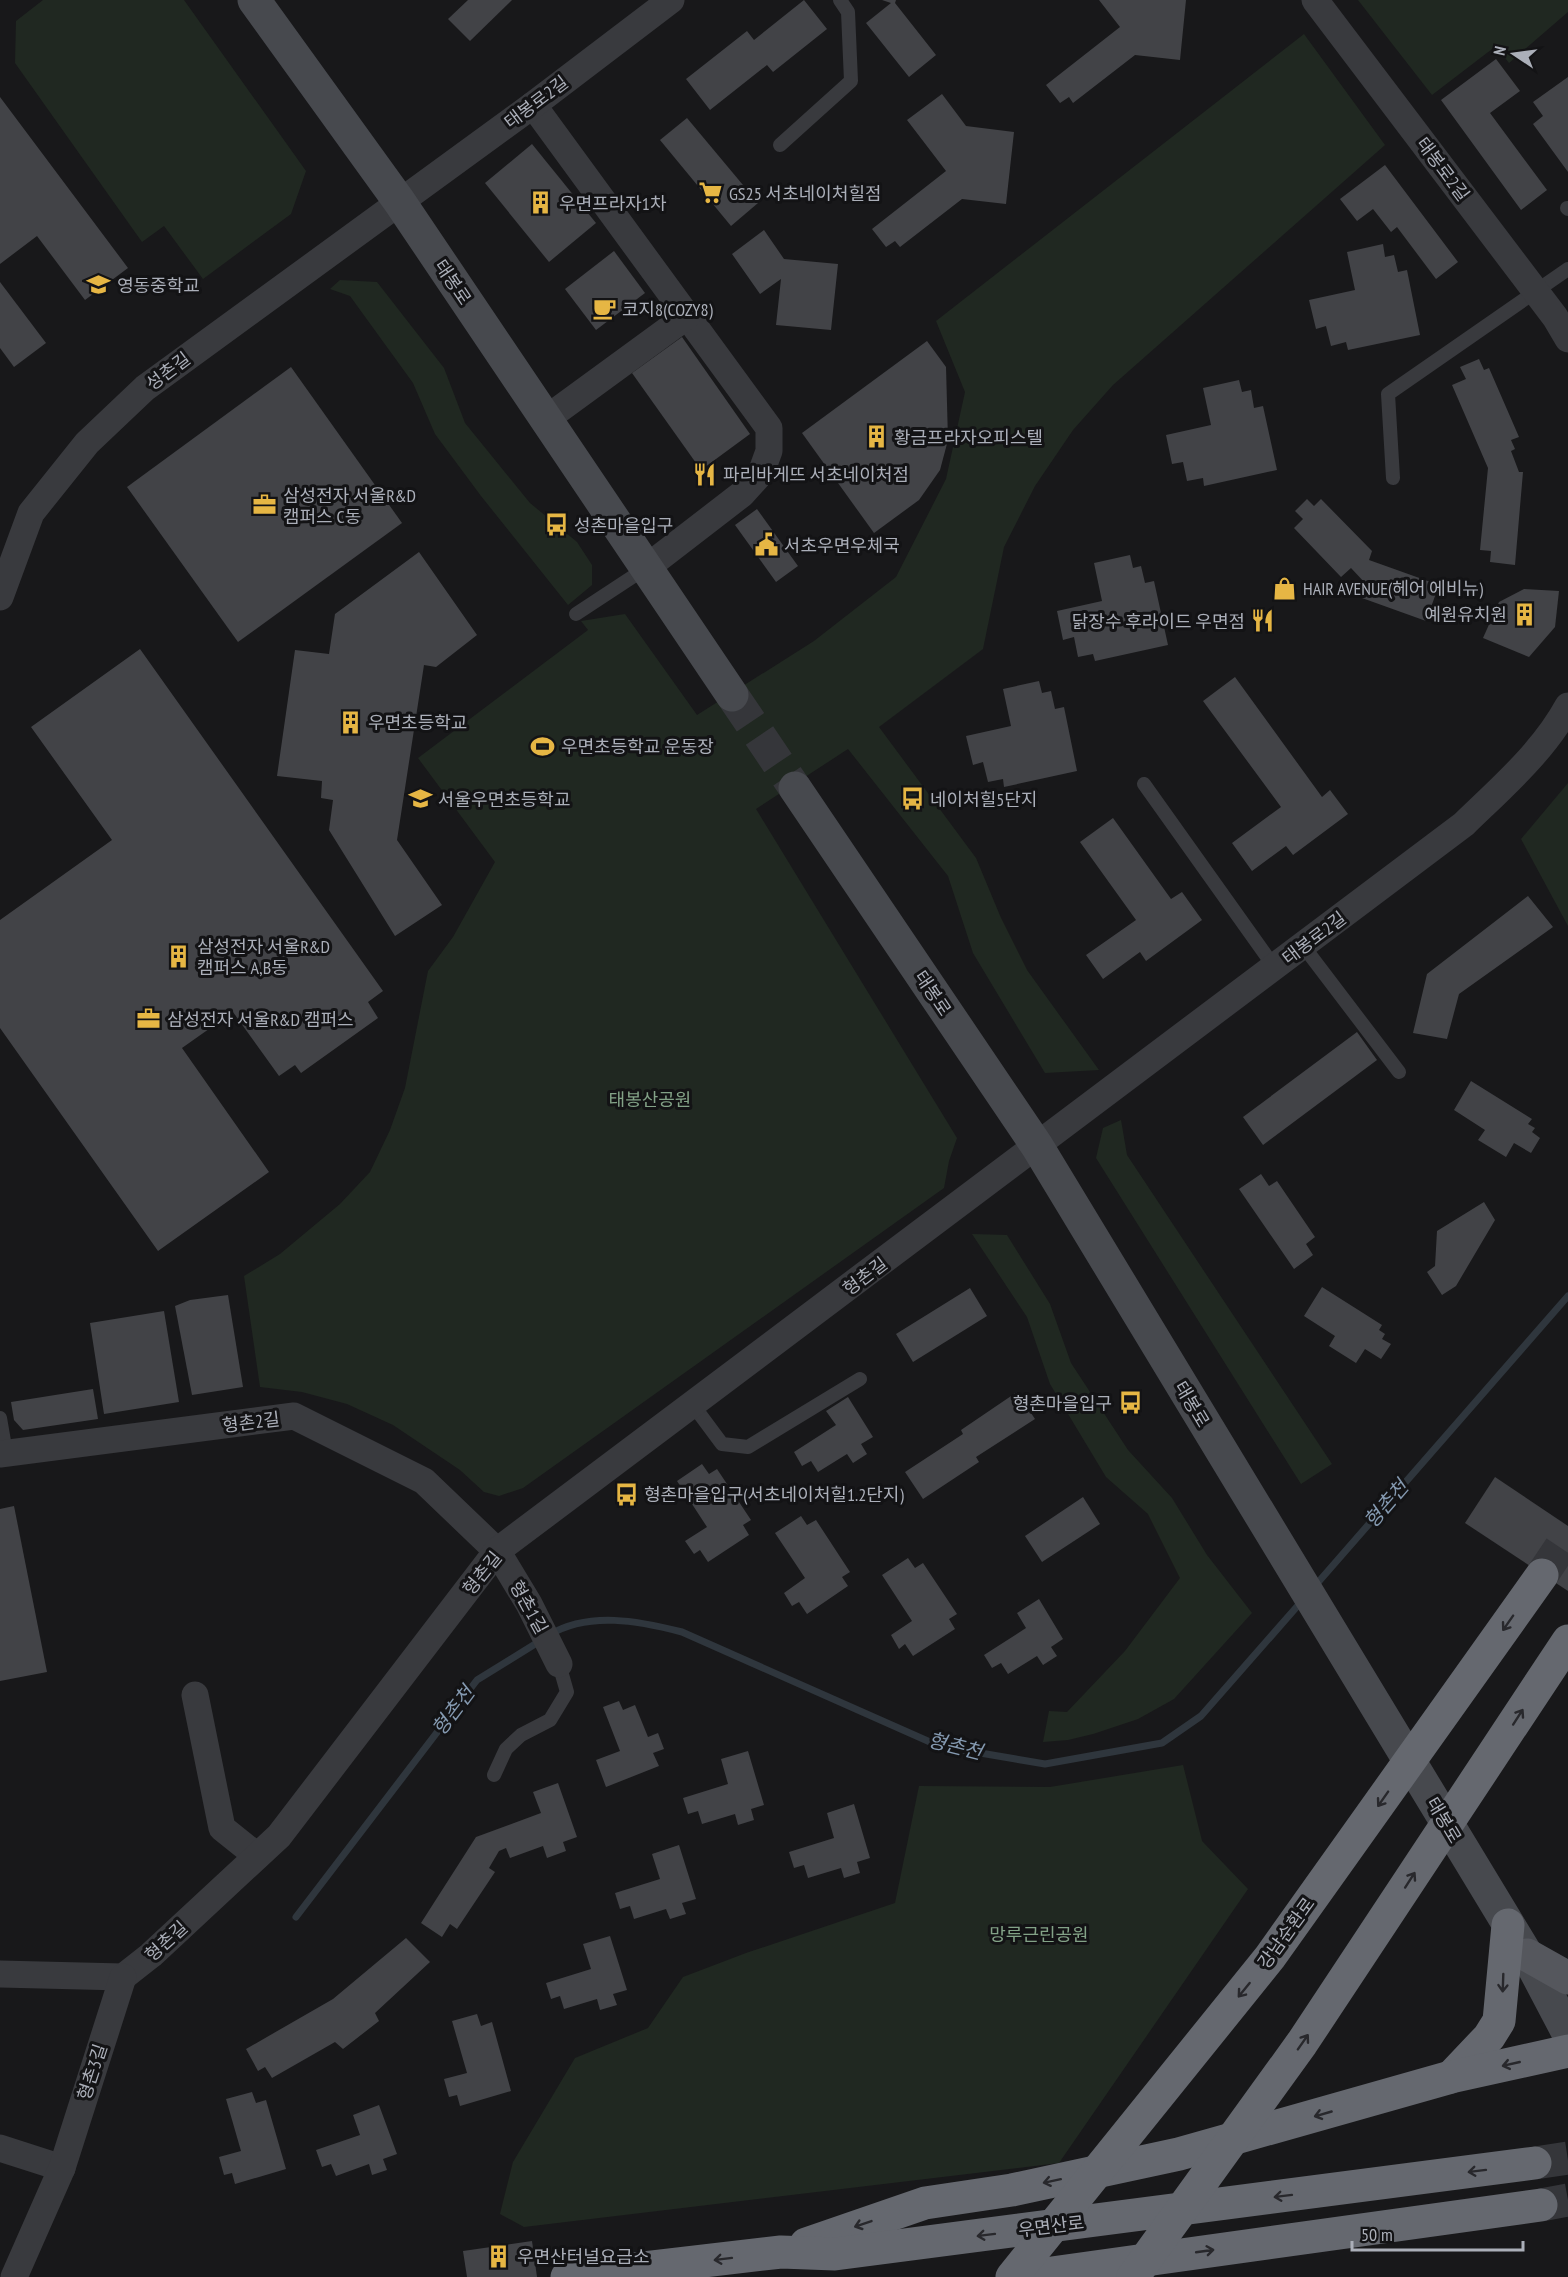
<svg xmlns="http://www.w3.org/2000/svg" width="1568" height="2277" viewBox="0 0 1568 2277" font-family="'PT Sans Narrow','Noto Sans KR',sans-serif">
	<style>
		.green { fill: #202821 }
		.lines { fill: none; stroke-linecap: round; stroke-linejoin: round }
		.stream { stroke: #2f363d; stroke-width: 7 }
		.building { fill: #424347 }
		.secondary-tunnel { stroke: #35363a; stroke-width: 33; stroke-dasharray: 33 16; stroke-linecap: butt }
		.highway-tunnel { stroke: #35363a; stroke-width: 33; stroke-dasharray: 33 16; stroke-linecap: butt }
		.lane { stroke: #393a3e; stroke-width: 14 }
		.street { stroke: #393a3e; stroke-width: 27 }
		.secondary { stroke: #47494e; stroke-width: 33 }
		.primary { stroke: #55575d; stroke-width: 33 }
		.highway { stroke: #65686f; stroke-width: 33 }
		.highway-bridge { stroke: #65686f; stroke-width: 33 }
		.oneway { stroke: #28282c }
		.labels { text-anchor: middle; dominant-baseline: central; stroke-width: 6; stroke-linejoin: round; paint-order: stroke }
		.street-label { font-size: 18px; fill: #abafb9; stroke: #131315 }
		.poi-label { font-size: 18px; fill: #abafb9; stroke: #131315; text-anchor: start }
		.park-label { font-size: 18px; fill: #83a287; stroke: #131315 }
		.water-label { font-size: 20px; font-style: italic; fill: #859ab1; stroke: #131315 }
	</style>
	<rect width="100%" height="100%" fill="#18181a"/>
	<g class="green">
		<polygon points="43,0 184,0 306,171 291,214 203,279 164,226 142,242 15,63 16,21"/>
		<polygon points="1358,0 1568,0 1568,12 1509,63 1496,46 1432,95"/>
		<polygon points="1304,34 1385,145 1113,385 1073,430 1035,486 1004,547 983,649 879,727 976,858 1001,918 1027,970 1099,1070 1045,1073 973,953 948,876 848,749 756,809 957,1138 949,1161 944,1188 523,1488 499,1496 484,1492 460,1470 393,1425 347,1404 302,1392 260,1387 244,1276 280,1254 340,1204 370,1172 390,1130 405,1088 428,971 453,937 495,862 418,758 588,630 581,621 625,614 697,715 814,641 896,577 946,479 965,392 936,321"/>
		<polygon points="340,280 377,282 444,368 465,423 530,503 577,542 592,565 592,585 568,605 481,496 435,434 413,383 350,296 330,289"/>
		<polygon points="1568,783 1568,926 1521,839"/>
		<polygon points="1121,1120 1127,1155 1332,1464 1301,1484 1096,1158 1103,1128"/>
		<polygon points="972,1234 1007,1235 1050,1304 1071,1363 1128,1450 1172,1498 1207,1555 1252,1613 1174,1699 1138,1719 1093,1734 1068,1740 1043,1742 1049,1711 1067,1712 1125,1651 1180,1578 1148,1514 1106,1477 1050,1384 1027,1317"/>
		<polygon points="1183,1765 1202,1841 1248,1889 1059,2163 524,2227 500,2214 513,2162 575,2058 648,2028 683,1977 746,1953 895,1903 919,1786 1050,1787"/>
	</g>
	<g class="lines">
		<g class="stream">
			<polyline points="1314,1587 1568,1296"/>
			<path d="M 549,1635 C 589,1611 639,1621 682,1632 L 939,1746 L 1045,1764 L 1162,1743 L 1201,1716 L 1301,1602"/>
			<polyline points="296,1917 477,1680 540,1641"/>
		</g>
	</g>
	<g class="building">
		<polygon points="468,0 512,0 470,41 448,19"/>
		<polygon points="804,0 827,29 773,72 767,65 710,110 686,79 747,31 754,40"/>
		<polygon points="882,0 896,0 895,3 936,55 909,77 866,23 891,3"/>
		<polygon points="1099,0 1186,0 1180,60 1135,55 1073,103 1069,97 1060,103 1046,85 1120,27"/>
		<polygon points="1496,59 1520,91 1490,113 1547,190 1521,210 1441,100"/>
		<polygon points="1568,77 1568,172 1533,124 1543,116 1533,102"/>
		<polygon points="942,94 966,126 1014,132 1006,204 962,199 900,247 895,241 886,247 872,229 946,171 907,120"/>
		<polygon points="0,97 128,268 85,300 37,236 0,264"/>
		<polygon points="687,118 758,203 731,226 660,140"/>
		<polygon points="532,144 596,223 549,262 485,183"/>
		<polygon points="1385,165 1458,262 1436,279 1397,227 1391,232 1373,209 1357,221 1340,199"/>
		<polygon points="764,230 784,259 838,264 831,330 776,325 781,279 760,294 732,254"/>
		<polygon points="1383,244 1385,257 1394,255 1398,272 1407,270 1420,335 1348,350 1346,342 1331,346 1326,326 1316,329 1309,300 1355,290 1347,252"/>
		<polygon points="614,251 645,293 596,330 565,289"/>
		<polygon points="0,282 46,343 14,367 0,348"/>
		<polygon points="682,337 750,434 701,470 632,373"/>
		<polygon points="927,341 946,367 948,440 940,470 919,500 874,533 802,433"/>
		<polygon points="1479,359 1484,370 1489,368 1519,437 1511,440 1515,449 1511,451 1519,472 1523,472 1515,565 1490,562 1491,551 1480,550 1488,468 1452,385 1466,379 1460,367"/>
		<polygon points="291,367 402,523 238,642 127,487"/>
		<polygon points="1239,380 1242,392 1251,390 1254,408 1263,406 1277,470 1204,486 1203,478 1187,481 1183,462 1172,464 1166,435 1211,425 1203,388"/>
		<polygon points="1307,499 1314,506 1321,499 1372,551 1369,560 1439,585 1426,621 1362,598 1366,584 1351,568 1341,577 1294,528 1303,519 1295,511"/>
		<polygon points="757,509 798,566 776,582 735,525"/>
		<polygon points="419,552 477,635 436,667 424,665 397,840 442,905 395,936 329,830 333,800 321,798 322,781 277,776 295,650 329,654 335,614"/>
		<polygon points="1130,555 1133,568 1141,566 1145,583 1154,581 1168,645 1095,661 1093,654 1078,657 1074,637 1063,640 1057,611 1102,601 1094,563"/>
		<polygon points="1524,589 1559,591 1555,627 1529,657 1483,638 1499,602"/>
		<polygon points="140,649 383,991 368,1002 378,1018 301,1073 295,1065 279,1076 233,1012 182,1048 269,1172 158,1251 0,1028 0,920 112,840 31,727"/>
		<polygon points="1235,677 1322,797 1330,790 1348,814 1293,855 1286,846 1252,871 1232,843 1281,807 1203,701"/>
		<polygon points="1039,681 1042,693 1051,691 1055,709 1064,707 1077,771 1004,787 1003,779 988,782 983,762 973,765 966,736 1011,726 1003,689"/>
		<polygon points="1113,818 1171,899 1182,892 1202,920 1146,961 1140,952 1103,979 1086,955 1136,920 1080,842"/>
		<polygon points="1528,896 1553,927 1459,994 1447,1039 1413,1033 1427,974"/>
		<polygon points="1357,1032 1377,1060 1263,1145 1243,1117"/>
		<polygon points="1471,1081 1532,1119 1528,1124 1535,1128 1532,1132 1540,1138 1531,1153 1514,1143 1506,1157 1478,1140 1485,1130 1454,1110"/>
		<polygon points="1261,1174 1269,1186 1277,1181 1315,1237 1306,1244 1313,1255 1294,1269 1239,1189"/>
		<polygon points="1484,1202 1495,1220 1456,1286 1442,1295 1427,1272 1435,1266 1437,1231"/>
		<polygon points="1322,1287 1382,1325 1379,1330 1385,1334 1382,1339 1391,1344 1381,1359 1365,1349 1356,1363 1329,1346 1335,1336 1304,1316"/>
		<polygon points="970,1288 987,1316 913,1362 896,1334"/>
		<polygon points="228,1295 243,1387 192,1395 175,1306 190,1300"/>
		<polygon points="164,1311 179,1402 104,1414 90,1323"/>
		<polygon points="93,1389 98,1419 23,1430 14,1420 11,1402"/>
		<polygon points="1017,1392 1035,1419 976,1457 979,1462 923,1499 905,1472 963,1434 961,1430"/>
		<polygon points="848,1397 873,1437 861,1444 867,1454 853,1463 847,1454 818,1472 811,1461 802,1466 794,1452 836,1425 826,1411"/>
		<polygon points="702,1464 709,1474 717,1469 751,1520 743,1525 749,1535 708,1562 700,1550 694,1554 685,1541 707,1527 677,1481"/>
		<polygon points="1495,1477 1568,1526 1568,1591 1465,1523"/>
		<polygon points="1083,1497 1100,1524 1042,1562 1025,1536"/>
		<polygon points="14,1506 47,1672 0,1681 0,1509"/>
		<polygon points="801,1516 807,1525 816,1520 850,1572 842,1577 848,1586 807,1614 799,1602 792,1606 784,1593 805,1578 775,1533"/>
		<polygon points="908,1558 915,1568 923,1563 957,1614 949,1619 955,1629 913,1656 905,1644 899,1649 891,1635 912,1621 882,1575"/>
		<polygon points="1039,1599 1063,1639 1051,1647 1057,1656 1043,1665 1037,1656 1008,1674 1001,1663 992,1668 984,1655 1026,1628 1017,1613"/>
		<polygon points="619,1701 623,1710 635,1705 648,1737 658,1733 664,1749 653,1753 659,1766 606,1787 596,1760 620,1751 603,1707"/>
		<polygon points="748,1751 764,1805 751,1809 754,1820 738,1825 735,1814 702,1824 698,1811 688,1814 683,1798 728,1784 721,1759"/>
		<polygon points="558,1783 577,1837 563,1842 566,1851 547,1858 543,1846 510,1858 506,1848 499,1851 489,1868 495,1872 457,1929 450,1924 442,1937 421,1923 476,1837 541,1813 533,1792"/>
		<polygon points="854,1804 870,1858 857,1862 860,1873 844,1878 841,1868 808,1878 804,1865 794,1868 789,1852 834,1838 827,1813"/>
		<polygon points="679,1845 696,1899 682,1903 686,1914 670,1919 666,1909 634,1919 630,1906 620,1909 615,1893 660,1879 652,1854"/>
		<polygon points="610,1936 627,1990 613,1994 617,2005 600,2010 597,1999 564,2009 560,1996 551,1999 546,1983 591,1969 583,1944"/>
		<polygon points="406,1938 430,1962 375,2013 379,2021 343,2049 335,2042 272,2078 265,2067 258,2071 246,2049 333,1999"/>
		<polygon points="477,2014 481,2026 492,2022 511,2091 460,2106 457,2095 449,2097 444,2079 467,2073 452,2021"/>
		<polygon points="252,2092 256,2103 266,2100 286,2169 235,2184 232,2173 224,2175 219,2157 241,2151 226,2099"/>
		<polygon points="379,2105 397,2154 383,2159 387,2170 372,2175 369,2164 336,2176 331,2164 322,2167 316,2150 360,2135 353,2115"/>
		<polygon points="532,2241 537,2277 467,2277 463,2251"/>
	</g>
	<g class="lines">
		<polyline class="secondary-tunnel" points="732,695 795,788"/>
		<g class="highway-tunnel">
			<polyline points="1542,1575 1568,1536"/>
			<polyline points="1535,2163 1568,2158"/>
			<polyline points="1541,2205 1568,2200"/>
		</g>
		<g class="lane">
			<polyline points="780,145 851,81 848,12 840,0"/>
			<polyline points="1567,208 1568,209"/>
			<polyline points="1393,478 1388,394 1568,269"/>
			<polyline points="576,614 646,568"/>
			<polyline points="1144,784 1275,968"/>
			<polyline points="1304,947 1399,1072"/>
			<polyline points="693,1405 722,1444 748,1447 860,1379"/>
			<polyline points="0,1418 6,1453"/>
			<polyline points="494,1775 506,1749 521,1735 550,1720 567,1692 559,1664"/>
		</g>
		<g class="street">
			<polyline points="1315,0 1555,317 1568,339"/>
			<polyline points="533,105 769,428 769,451 761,473 742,494 646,568"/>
			<polyline points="546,419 687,316"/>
			<polyline points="0,597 31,513 87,443 145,388 533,105 671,0"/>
			<polyline points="0,1454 294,1416 424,1481 497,1551 529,1604 559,1664"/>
			<polyline points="195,1695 222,1828 257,1856"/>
			<path d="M 0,1974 L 123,1977 L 151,1955 L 279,1836 L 497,1551 L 1464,824 C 1501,788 1543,752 1568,706"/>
			<polyline points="0,2148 62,2168"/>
			<polyline points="14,2277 62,2168 123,1977"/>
		</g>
		<g class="secondary">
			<polyline points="254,0 399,201 732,695"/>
			<polyline points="795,788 1037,1146 1527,1955 1568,2033"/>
		</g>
		<polyline class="primary" points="1527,1955 1568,1978"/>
		<g class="highway">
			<polyline points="1451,2077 1489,2037 1499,2021 1508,1925"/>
			<polyline points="806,2244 925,2203 1012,2190 1179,2154 1451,2077 1568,2051"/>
			<polyline points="567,2277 781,2252 835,2254 1535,2163"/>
			<polyline points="1023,2277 1541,2205"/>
		</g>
		<g class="highway-bridge">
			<polyline points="1012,2277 1270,1957 1542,1575"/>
			<polyline points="1133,2277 1302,2043 1568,1641"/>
		</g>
	</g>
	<defs><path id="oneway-shaft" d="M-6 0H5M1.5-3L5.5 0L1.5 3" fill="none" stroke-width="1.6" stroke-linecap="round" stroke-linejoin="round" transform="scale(1.5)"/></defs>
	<g class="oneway">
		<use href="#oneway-shaft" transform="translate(1508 1623) rotate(125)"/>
		<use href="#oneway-shaft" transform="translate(1518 1717) rotate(-57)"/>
		<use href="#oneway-shaft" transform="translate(1383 1799) rotate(125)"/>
		<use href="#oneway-shaft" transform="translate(1410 1880) rotate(-57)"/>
		<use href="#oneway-shaft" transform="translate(1503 1983) rotate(92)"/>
		<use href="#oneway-shaft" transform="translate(1244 1990) rotate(129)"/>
		<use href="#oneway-shaft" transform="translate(1303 2042) rotate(-55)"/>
		<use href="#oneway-shaft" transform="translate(1511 2064) rotate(167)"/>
		<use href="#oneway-shaft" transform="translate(1323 2114) rotate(164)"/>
		<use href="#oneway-shaft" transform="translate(1477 2171) rotate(173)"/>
		<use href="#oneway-shaft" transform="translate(1052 2181) rotate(168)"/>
		<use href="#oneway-shaft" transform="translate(1283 2196) rotate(173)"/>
		<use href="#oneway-shaft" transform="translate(863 2224) rotate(161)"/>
		<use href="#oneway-shaft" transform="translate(986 2235) rotate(173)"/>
		<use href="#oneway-shaft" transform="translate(1205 2251) rotate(-8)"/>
		<use href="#oneway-shaft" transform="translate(723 2259) rotate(173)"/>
	</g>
	<defs>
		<symbol id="supermarket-bare" viewBox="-9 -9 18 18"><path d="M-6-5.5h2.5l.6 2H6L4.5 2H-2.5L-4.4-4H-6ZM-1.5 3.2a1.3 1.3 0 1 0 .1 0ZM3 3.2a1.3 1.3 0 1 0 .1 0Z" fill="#e6b644" stroke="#131315" stroke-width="2.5" paint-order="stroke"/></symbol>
		<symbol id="building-bare" viewBox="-9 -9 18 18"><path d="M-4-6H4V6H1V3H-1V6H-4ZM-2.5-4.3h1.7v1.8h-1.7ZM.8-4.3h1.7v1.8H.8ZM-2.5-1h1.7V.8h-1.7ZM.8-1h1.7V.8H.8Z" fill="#e6b644" stroke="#131315" stroke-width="2.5" paint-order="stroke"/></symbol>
		<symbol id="school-bare" viewBox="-9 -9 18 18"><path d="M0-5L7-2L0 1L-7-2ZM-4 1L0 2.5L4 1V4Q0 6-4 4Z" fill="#e6b644" stroke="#131315" stroke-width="2.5" paint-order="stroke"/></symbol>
		<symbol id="cafe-bare" viewBox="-9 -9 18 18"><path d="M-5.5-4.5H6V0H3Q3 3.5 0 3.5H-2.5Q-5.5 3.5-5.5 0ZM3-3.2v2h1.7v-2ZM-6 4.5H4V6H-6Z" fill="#e6b644" stroke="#131315" stroke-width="2.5" paint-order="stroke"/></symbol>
		<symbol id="restaurant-bare" viewBox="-9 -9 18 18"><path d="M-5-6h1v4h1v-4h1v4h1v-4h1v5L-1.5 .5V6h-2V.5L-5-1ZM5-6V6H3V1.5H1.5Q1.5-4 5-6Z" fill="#e6b644" stroke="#131315" stroke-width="2.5" paint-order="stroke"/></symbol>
		<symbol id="office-bare" viewBox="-9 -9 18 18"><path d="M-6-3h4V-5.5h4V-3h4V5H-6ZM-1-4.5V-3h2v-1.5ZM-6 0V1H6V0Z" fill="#e6b644" stroke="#131315" stroke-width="2.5" paint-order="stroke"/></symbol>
		<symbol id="bus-bare" viewBox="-9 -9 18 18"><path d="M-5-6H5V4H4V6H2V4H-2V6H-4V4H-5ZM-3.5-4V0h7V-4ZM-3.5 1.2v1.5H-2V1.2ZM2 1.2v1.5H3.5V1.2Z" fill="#e6b644" stroke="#131315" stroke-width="2.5" paint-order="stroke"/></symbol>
		<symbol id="civic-bare" viewBox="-9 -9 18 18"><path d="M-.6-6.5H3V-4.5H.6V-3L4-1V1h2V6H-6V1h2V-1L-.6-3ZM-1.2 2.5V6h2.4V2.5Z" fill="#e6b644" stroke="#131315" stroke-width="2.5" paint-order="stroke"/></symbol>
		<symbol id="shop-bare" viewBox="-9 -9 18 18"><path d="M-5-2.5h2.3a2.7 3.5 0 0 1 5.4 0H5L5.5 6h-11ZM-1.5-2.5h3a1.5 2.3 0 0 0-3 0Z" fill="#e6b644" stroke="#131315" stroke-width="2.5" paint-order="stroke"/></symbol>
		<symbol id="stadium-bare" viewBox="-9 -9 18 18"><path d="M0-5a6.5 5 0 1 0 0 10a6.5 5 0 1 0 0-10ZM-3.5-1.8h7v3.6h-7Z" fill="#e6b644" stroke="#131315" stroke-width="2.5" paint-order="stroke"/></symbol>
	</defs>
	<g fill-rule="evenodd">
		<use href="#supermarket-bare" x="694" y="176" width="33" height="33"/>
		<use href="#building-bare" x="524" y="186" width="33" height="33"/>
		<use href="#school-bare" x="82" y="268" width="33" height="33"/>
		<use href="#cafe-bare" x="588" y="292" width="33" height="33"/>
		<use href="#building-bare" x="860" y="420" width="33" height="33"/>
		<use href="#restaurant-bare" x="688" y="458" width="33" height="33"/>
		<use href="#office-bare" x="248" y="488" width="33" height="33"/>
		<use href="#bus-bare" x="540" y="508" width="33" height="33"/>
		<use href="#civic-bare" x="750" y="528" width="33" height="33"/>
		<use href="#shop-bare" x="1268" y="572" width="33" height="33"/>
		<use href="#building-bare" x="1508" y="598" width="33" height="33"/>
		<use href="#restaurant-bare" x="1246" y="604" width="33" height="33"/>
		<use href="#building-bare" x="334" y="706" width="33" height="33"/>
		<use href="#stadium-bare" x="526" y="730" width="33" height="33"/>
		<use href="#school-bare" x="404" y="782" width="33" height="33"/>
		<use href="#bus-bare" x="896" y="782" width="33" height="33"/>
		<use href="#building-bare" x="162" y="940" width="33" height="33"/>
		<use href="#office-bare" x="132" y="1002" width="33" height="33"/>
		<use href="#bus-bare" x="1114" y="1386" width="33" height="33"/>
		<use href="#bus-bare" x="610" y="1478" width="33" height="33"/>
		<use href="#building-bare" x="482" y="2240" width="33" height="33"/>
	</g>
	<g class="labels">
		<g class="street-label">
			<text transform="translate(536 102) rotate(-37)">태봉로2길</text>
			<text transform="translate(1443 169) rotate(53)">태봉로2길</text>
			<text transform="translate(453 282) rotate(56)">태봉로</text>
			<text transform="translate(168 371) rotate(-37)">성촌길</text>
			<text transform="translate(1314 938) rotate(-37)">태봉로2길</text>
			<text transform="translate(933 993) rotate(56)">태봉로</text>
			<text transform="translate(865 1276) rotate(-37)">형촌길</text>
			<text transform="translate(1192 1404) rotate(59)">태봉로</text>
			<text transform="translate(251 1422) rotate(-7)">형촌2길</text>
			<text transform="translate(482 1573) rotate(-51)">형촌길</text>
			<text transform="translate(529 1607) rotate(61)">형촌1길</text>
			<text transform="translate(1444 1820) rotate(59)">태봉로</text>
			<text transform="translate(1286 1933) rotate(-54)">강남순환로</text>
			<text transform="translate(166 1941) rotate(-42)">형촌길</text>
			<text transform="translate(92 2072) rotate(-72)">형촌3길</text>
			<text transform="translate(1051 2226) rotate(-7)">우면산로</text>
		</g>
		<g class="poi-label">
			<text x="729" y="193">GS25 서초네이처힐점</text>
			<text x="559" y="203">우면프라자1차</text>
			<text x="117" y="285">영동중학교</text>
			<text x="622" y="309">코지8(COZY8)</text>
			<text x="894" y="437">황금프라자오피스텔</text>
			<text x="723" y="474">파리바게뜨 서초네이처점</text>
			<text x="283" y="495">삼성전자 서울R&amp;D<tspan x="283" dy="21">캠퍼스 C동</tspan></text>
			<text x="574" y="525">성촌마을입구</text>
			<text x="784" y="545">서초우면우체국</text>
			<text x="1303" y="588">HAIR AVENUE(헤어 에비뉴)</text>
			<text x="1507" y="614" text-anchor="end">예원유치원</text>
			<text x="1245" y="621" text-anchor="end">닭장수 후라이드 우면점</text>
			<text x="368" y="722">우면초등학교</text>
			<text x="561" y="746">우면초등학교 운동장</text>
			<text x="438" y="799">서울우면초등학교</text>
			<text x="930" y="799">네이처힐5단지</text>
			<text x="197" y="946">삼성전자 서울R&amp;D<tspan x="197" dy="21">캠퍼스 A,B동</tspan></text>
			<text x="167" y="1019">삼성전자 서울R&amp;D 캠퍼스</text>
			<text x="1112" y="1403" text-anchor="end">형촌마을입구</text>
			<text x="644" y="1494">형촌마을입구(서초네이처힐1.2단지)</text>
			<text x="517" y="2256">우면산터널요금소</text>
		</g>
		<g class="park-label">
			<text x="650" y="1099">태봉산공원</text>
			<text x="1039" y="1934">망루근린공원</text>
		</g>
		<g class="water-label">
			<text transform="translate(1386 1504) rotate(-49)">형촌천</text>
			<text transform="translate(453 1711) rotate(-53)">형촌천</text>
			<text transform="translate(955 1746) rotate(14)">형촌천</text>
		</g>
	</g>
	<g transform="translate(1514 54) rotate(283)" stroke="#131315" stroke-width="4.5" paint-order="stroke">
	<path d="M0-4.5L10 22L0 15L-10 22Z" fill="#abafb9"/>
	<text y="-9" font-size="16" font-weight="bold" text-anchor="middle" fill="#abafb9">N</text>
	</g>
	<path d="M1352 2241v9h171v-9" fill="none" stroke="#abafb9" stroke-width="3"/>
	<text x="1361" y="2241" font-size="18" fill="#abafb9" stroke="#131315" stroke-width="4.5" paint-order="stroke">50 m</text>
</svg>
